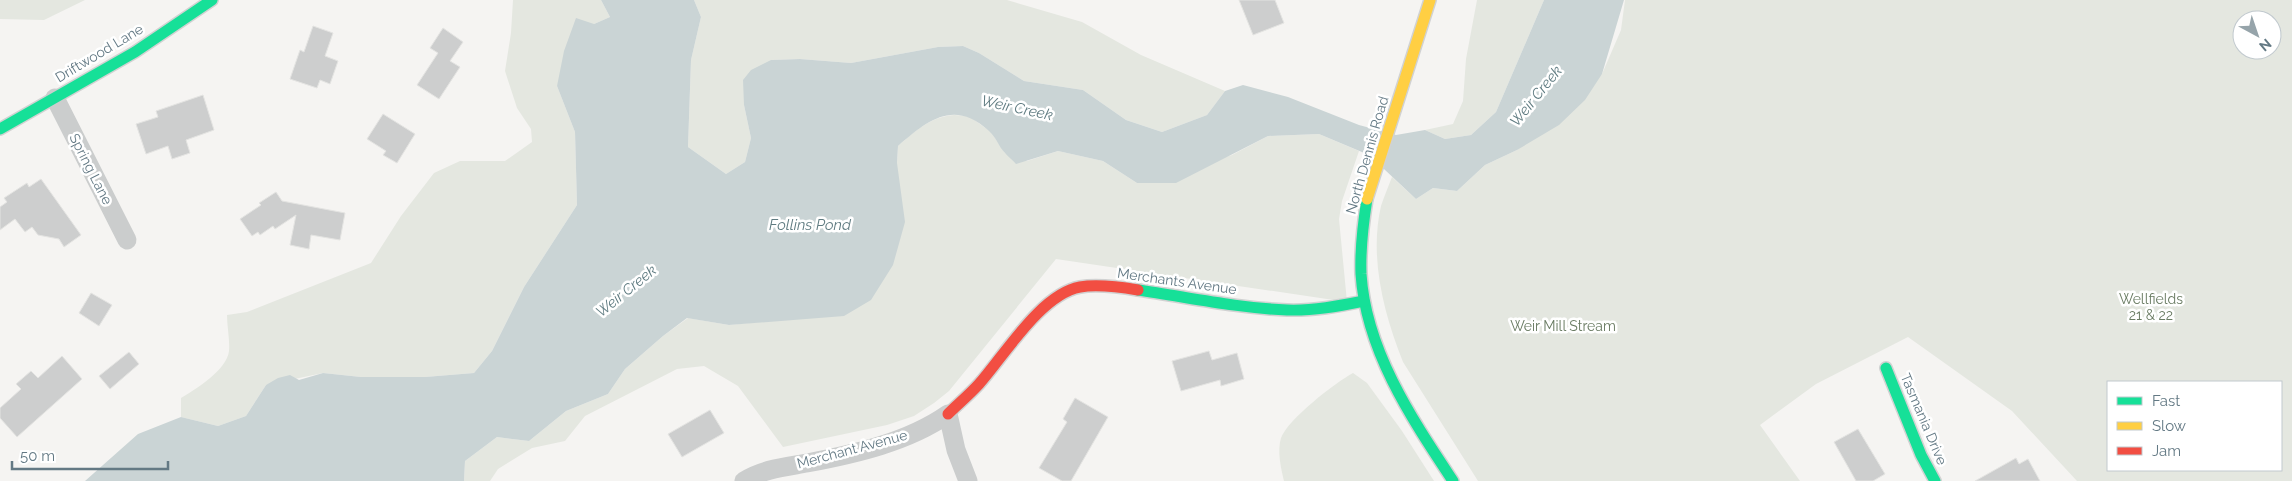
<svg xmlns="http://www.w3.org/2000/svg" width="2292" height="481" viewBox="0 0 2292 481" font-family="Raleway,sans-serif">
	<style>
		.green { fill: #e4e7e0; fill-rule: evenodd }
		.water { fill: #cad4d5 }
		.building { fill: #cdcece; stroke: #e4e4e2 }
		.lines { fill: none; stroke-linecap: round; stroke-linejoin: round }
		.fast-casing { stroke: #d1d2d2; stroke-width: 14 }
		.slow-casing { stroke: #d1d2d2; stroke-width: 14 }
		.jam-casing { stroke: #d1d2d2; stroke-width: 14 }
		.street { stroke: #cbcdcd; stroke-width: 19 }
		.fast { stroke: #16e098; stroke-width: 11 }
		.slow { stroke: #ffcf43; stroke-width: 11 }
		.jam { stroke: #f24e42; stroke-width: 11 }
		.labels { text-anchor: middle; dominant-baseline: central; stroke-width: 5; stroke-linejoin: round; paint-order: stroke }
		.street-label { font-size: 14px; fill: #637984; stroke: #fff }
		.park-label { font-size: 14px; fill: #697b62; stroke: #fff }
		.water-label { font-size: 15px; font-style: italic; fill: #5f7b81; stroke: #fff }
	</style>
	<rect width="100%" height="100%" fill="#f5f4f2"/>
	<g class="green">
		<polygon points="0,0 85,0 44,20 0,19"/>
		<path d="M 513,0 L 601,0 L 610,17 L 594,24 L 557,86 L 575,132 L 577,205 L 524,287 L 492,351 L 474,373 L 425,377 L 361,377 L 323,373 L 266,385 L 246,416 L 218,426 L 181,417 L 181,398 C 196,389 227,370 229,351 C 230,340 227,327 227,315 L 247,312 L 371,263 L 401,216 L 434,173 L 460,161 L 505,161 L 532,142 L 531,129 L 517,108 L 505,71 L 511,33 Z"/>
		<polygon points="694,0 1007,0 1082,22 1141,55 1225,91 1207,115 1162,132 1126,120 1083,90 1024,81 979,53 963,46 938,47 851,63 800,59 771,60 744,105 751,138 745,162 726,174 688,147 691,60 701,17"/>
		<polygon points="1477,0 1544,0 1496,112 1471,135 1445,139 1425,130 1453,124 1463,101 1466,59"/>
		<path d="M 1625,0 L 2292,0 L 2292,481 L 2077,481 L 2012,411 L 1908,337 L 1816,384 L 1760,425 L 1800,481 L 1478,481 L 1403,362 C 1384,314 1369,258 1381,206 C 1384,197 1388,187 1392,177 L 1416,199 L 1433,188 L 1457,191 L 1485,165 L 1517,150 L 1602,74 L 1621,30 ZM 2242,20 L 2272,20 L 2272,50 L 2242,50 ZM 2108,382 L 2281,382 L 2281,470 L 2108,470 Z"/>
		<path d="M 954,115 L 969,116 L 991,132 L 1005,153 L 1027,161 L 1058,151 L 1103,161 L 1137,183 L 1232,155 L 1268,136 L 1319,134 L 1359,151 L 1342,201 L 1339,219 L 1347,302 L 1056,259 L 949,391 L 934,403 L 914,416 L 887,425 L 783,447 L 738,386 L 704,366 L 677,369 L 585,416 L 565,441 L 532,448 L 498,469 L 490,481 L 464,481 L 465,461 L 497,437 L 529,441 L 566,411 L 608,394 L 625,369 L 663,336 L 688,318 L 729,325 L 800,318 L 897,163 L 898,146 C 915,131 930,117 954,115 Z"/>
		<path d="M 1353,373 L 1367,383 L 1402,431 L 1434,481 L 1284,481 C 1281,469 1277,451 1281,438 C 1287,420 1336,382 1353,373 Z"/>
	</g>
	<path class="water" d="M 601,0 L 694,0 L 701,17 L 691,60 L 688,147 L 726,174 L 745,162 L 751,138 L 744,105 L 743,80 L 751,70 L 771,60 L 800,59 L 851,63 L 938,47 L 963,46 L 979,53 L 1024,81 L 1083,90 L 1126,120 L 1162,132 L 1207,115 L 1225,91 L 1243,85 L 1288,97 L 1359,125 L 1396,135 L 1425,130 L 1445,139 L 1471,135 L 1496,112 L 1544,0 L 1624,0 L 1602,74 L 1585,100 L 1559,125 L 1517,150 L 1485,165 L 1457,191 L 1433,188 L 1416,199 L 1369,155 L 1319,134 L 1268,136 L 1176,183 L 1137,183 L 1103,161 L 1058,151 L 1016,164 C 1013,160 1008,157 1005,153 C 999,147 996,137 989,131 C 954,99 928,120 898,146 L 897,163 L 905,222 L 893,265 L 871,300 L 844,316 L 729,325 L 687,318 L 663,336 L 625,369 L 608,394 L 566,411 L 529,441 L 497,437 L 465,461 L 464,481 L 85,481 L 138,434 L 181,417 L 218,426 L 246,416 L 266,385 L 278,378 L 290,375 L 299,380 L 323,373 L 361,377 L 425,377 L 474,373 L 492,351 L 524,287 L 577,205 L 575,132 L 557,86 L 564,51 L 576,18 L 594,24 L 610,17 Z"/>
	<g class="building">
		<polygon points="1239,0 1275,0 1284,23 1253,35"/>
		<polygon points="313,26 333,33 325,56 338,61 330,84 320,80 317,88 290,79 300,50 304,52"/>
		<polygon points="443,28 463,42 450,61 460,67 439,99 417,85 438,53 430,48"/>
		<polygon points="203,95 214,130 186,140 190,153 172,159 168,146 146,154 136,124 158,117 156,111"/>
		<polygon points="383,114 415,134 397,163 383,155 386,151 367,139"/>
		<polygon points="41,179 81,235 64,247 59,239 38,235 32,227 25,232 15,219 0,230 0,207 7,202 4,198 27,183 29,187"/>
		<polygon points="276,192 282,201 345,213 340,240 311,235 309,249 290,245 296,215 275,229 273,226 260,235 258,232 252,236 240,219 261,205 259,203"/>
		<polygon points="91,293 112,305 99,326 79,313"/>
		<polygon points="1209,351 1212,360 1237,353 1244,379 1221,386 1220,380 1181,391 1172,361"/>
		<polygon points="129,352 139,364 110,389 99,376"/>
		<polygon points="62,356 82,379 17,437 0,418 0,408 21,389 16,384 31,371 38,378"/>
		<polygon points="1075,398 1108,417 1071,481 1062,481 1039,468 1067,422 1063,419"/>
		<polygon points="710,410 724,433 682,457 668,434"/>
		<polygon points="1858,429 1885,474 1873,481 1856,481 1834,442"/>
		<polygon points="2016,458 2019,464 2028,459 2040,481 1975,481"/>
	</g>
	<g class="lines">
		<defs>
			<g id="fast">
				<polyline points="0,129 135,52 212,0"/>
				<path d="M 1367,199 C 1363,224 1360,249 1361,274 C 1366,351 1412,419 1453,481"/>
				<path d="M 1138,290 C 1187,297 1237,308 1287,310 C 1313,311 1339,306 1364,301"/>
				<polyline points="1886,368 1921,455 1935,481"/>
			</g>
			<polyline id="slow" points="1367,199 1430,0"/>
			<path id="jam" d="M 948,414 C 958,404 969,395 979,384 C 1004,356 1041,294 1080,287 C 1098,284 1120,287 1138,290"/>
		</defs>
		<use href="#fast" class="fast-casing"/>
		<use href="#slow" class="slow-casing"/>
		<use href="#jam" class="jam-casing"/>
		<g class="street">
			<polyline points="55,98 127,240"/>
			<path d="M 744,481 C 763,469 785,467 807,463 C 855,454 908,442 948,414 L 956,450 L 968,481"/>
		</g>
		<use href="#fast" class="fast"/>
		<use href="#slow" class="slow"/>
		<use href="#jam" class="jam"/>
	</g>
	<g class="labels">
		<g class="street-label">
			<text transform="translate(99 53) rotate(-31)">Driftwood Lane</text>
			<text transform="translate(1367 155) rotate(-74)">North Dennis Road</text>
			<text transform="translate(91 169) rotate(63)">Spring Lane</text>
			<text transform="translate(1177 281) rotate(8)">Merchants Avenue</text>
			<text transform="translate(1924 419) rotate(67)">Tasmania Drive</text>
			<text transform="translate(852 449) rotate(-15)">Merchant Avenue</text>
		</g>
		<g class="park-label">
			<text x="2151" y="299">Wellfields<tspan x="2151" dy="16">21 &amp; 22</tspan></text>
			<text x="1563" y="326">Weir Mill Stream</text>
		</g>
		<g class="water-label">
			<text transform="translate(1536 96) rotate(-51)">Weir Creek</text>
			<text transform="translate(1017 108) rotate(12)">Weir Creek</text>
			<text x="810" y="225">Follins Pond</text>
			<text transform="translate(626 291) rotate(-39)">Weir Creek</text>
		</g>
	</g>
	<rect x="2107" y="381" width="175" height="90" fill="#ffffff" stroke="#c1c9ce"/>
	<rect x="2117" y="397" width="25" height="8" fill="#16e098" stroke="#c1c9ce"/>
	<text x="2152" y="406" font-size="15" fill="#637984">Fast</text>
	<rect x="2117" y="422" width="25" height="8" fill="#ffcf43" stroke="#c1c9ce"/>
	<text x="2152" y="431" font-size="15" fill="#637984">Slow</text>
	<rect x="2117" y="447" width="25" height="8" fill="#f24e42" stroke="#c1c9ce"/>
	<text x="2152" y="456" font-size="15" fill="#637984">Jam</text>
	<g transform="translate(2257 35) rotate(140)"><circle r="24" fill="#ffffff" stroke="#c1c9ce"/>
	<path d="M0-4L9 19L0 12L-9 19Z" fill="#96a4aa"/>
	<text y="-8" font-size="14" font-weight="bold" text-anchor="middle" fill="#637984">N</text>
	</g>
	<path d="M12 461v8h156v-8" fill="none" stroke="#637984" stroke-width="2.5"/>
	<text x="20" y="461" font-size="15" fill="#637984" stroke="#ffffff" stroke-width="4" paint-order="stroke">50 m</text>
</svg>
